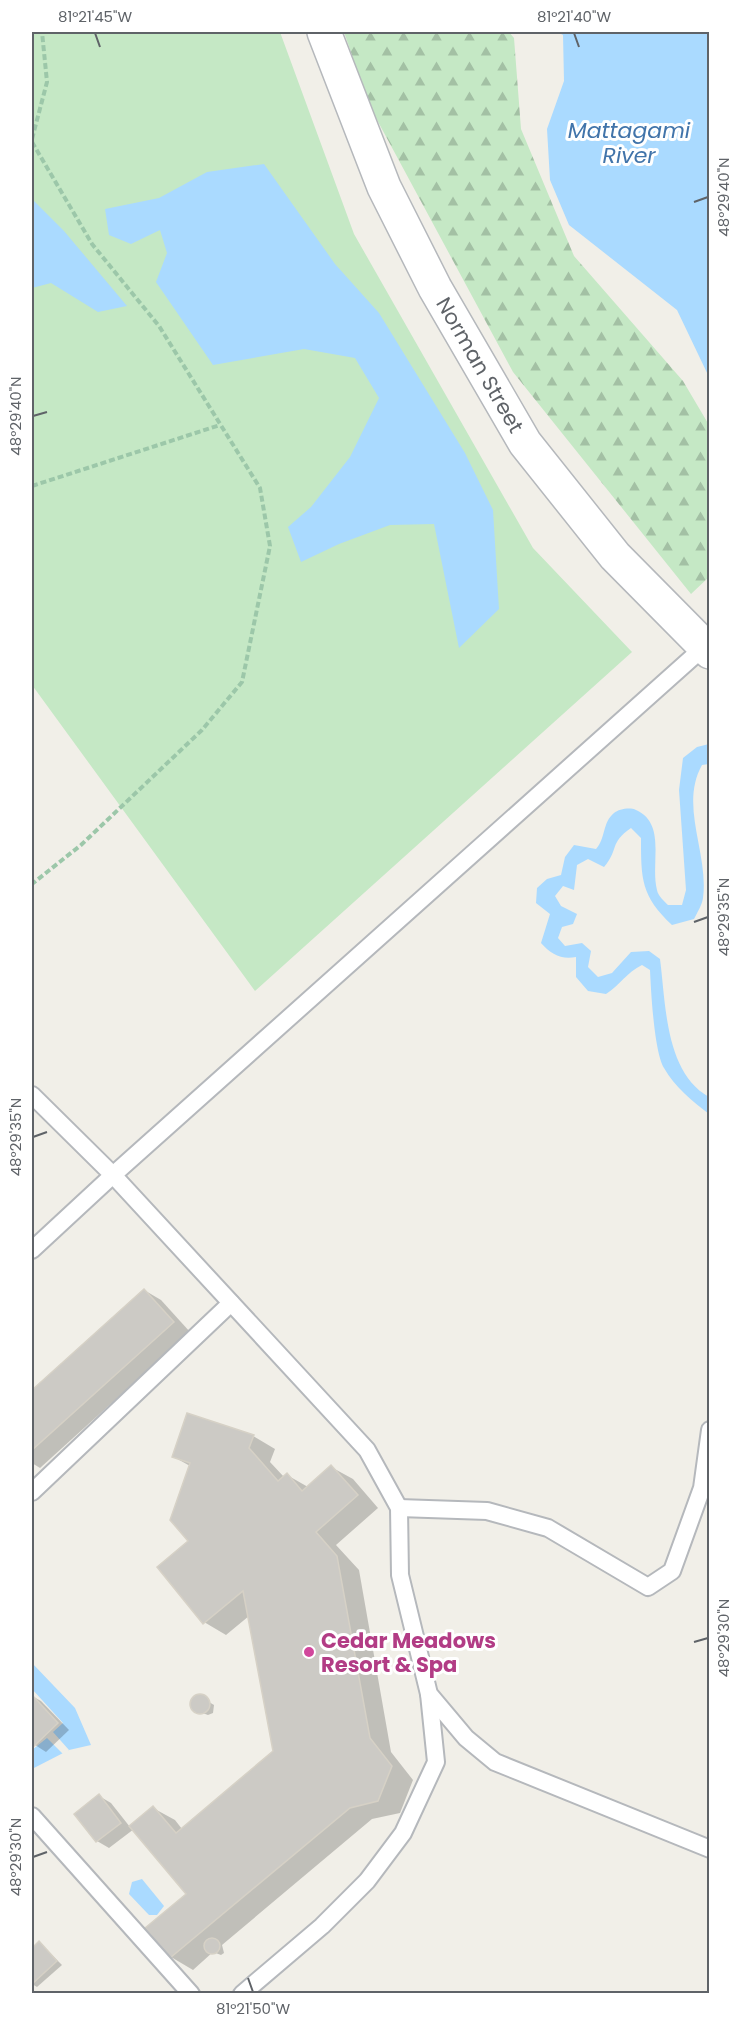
<svg xmlns="http://www.w3.org/2000/svg" width="741" height="2025" viewBox="0 0 741 2025" font-family="Poppins,sans-serif">
	<style>
		.green { fill: #c5e8c5 }
		.forest { fill: url(#forest-firs) }
		.water { fill: #aadaff }
		.pier { fill: #f1efe8 }
		.shadow { fill: #0003 }
		.building { fill: #cccac5; stroke: #d6d1c6; stroke-width: 1.5 }
		.lines { fill: none; stroke-linecap: round; stroke-linejoin: round }
		.service-casing { stroke: #b5b8bc; stroke-width: 20 }
		.tertiary-casing { stroke: #b5b8bc; stroke-width: 36 }
		.path { stroke: #9cc7a9; stroke-width: 4; stroke-dasharray: 6 3; stroke-linecap: butt }
		.service { stroke: #fff; stroke-width: 16 }
		.tertiary { stroke: #fff; stroke-width: 33 }
		.ticks { fill: none; stroke: #5f6368; stroke-width: 2 }
		.hotel-dot { fill: #d1479c; stroke: #fff; stroke-width: 2 }
		.labels { text-anchor: middle; dominant-baseline: central; stroke-width: 6; stroke-linejoin: round; paint-order: stroke }
		.street-label { font-size: 21px; fill: #5f6368; stroke: #fff }
		.hotel-label { font-size: 21px; font-weight: bold; fill: #b23c85; stroke: #fff; text-anchor: start }
		.water-label { font-size: 22px; font-style: italic; fill: #4174aa; stroke: #fff }
		.neatline { fill: none; stroke: #5f6368; stroke-width: 2 }
		.ticks-label { font-size: 15px; text-anchor: middle; fill: #5f6368 }
	</style>
	<defs>
		<pattern id="forest-firs" width="22" height="20" patternUnits="userSpaceOnUse" patternTransform="scale(1.5)"><rect width="22" height="20" fill="#c5e8c5"/><path d="M5 1l3.5 6h-7zM16 11l3.5 6h-7z" fill="#a3c0a4"/></pattern>
	</defs>
	<rect width="100%" height="100%" fill="#f1efe8"/>
	<polygon class="green" points="32,32 280,32 354,234 533,548 632,652 255,991 32,685"/>
	<polygon class="forest" points="344,32 509,32 514,38 521,129 574,256 683,381 709,425 709,577 691,594 513,372 369,105"/>
	<g class="water">
		<polygon points="557,32 709,32 709,377 677,310 569,225 550,180 547,129 564,81 563,35"/>
		<polygon points="264,164 335,264 379,313 465,453 493,510 499,609 459,648 434,524 390,525 339,544 301,562 288,527 311,507 350,457 379,398 355,358 304,349 213,365 156,282 167,253 160,230 131,244 109,235 105,209 159,198 207,172"/>
		<polygon points="32,199 64,231 127,306 98,312 51,283 32,288"/>
		<path d="M 709,744 L 709,764 L 702,765 C 679,806 709,853 703,898 C 702,905 697,913 694,919 L 672,925 C 641,896 641,879 641,838 L 631,828 C 609,843 619,850 604,867 L 588,859 L 577,865 L 574,890 L 563,886 L 555,896 L 561,906 L 577,914 L 573,924 L 562,927 L 558,938 L 565,946 L 582,943 L 591,951 L 588,967 L 598,977 L 612,973 L 631,952 L 649,951 L 660,959 C 666,1005 665,1072 709,1097 L 709,1114 C 692,1101 675,1087 664,1068 C 654,1051 651,991 650,970 L 642,965 C 627,972 620,985 606,994 L 588,991 L 576,977 L 576,957 C 561,960 551,954 541,943 L 550,914 L 536,903 L 537,888 L 547,879 L 561,875 L 565,857 L 574,845 L 596,849 C 606,838 602,823 614,813 C 619,809 630,807 636,810 C 667,824 650,863 657,890 C 658,896 664,901 668,905 L 682,905 L 686,890 L 679,790 L 683,758 L 697,747 Z"/>
		<polygon points="32,1663 75,1708 91,1745 69,1750 32,1769"/>
		<polygon points="142,1879 164,1906 157,1915 149,1915 129,1894 132,1882"/>
	</g>
	<polygon class="pier" points="32,1689 63,1723 53,1732 69,1750 64,1755 47,1738 32,1750"/>
	<g class="shadow">
		<polygon points="144,1290 161,1300 190,1332 40,1468 32,1463 32,1392"/>
		<polygon points="253,1436 275,1449 270,1462 284,1477 287,1475 308,1487 331,1467 353,1479 378,1508 336,1545 359,1570 391,1752 413,1780 400,1813 372,1819 222,1945 224,1953 221,1955 213,1952 193,1970 171,1957 147,1929 188,1894 134,1829 109,1848 97,1841 76,1814 99,1796 111,1803 130,1827 153,1808 175,1820 182,1829 275,1752 249,1616 226,1635 204,1622 190,1542 190,1466 174,1457"/>
		<polygon points="32,1696 41,1701 69,1730 46,1752 32,1743"/>
		<polygon points="199,1696 214,1705 213,1713 208,1715 194,1710 193,1700"/>
		<polygon points="40,1943 62,1965 37,1987 32,1984 32,1949"/>
	</g>
	<g class="building">
		<polygon points="144,1289 174,1322 32,1450 32,1390"/>
		<polygon points="187,1413 254,1435 249,1448 278,1481 287,1473 302,1491 331,1465 358,1495 316,1532 337,1556 370,1738 392,1766 378,1801 350,1808 170,1958 145,1928 186,1894 129,1826 153,1806 176,1833 273,1751 243,1591 203,1624 157,1567 188,1541 170,1520 190,1463 172,1457"/>
		<circle cx="200" cy="1704" r="10"/>
		<polygon points="32,1695 58,1723 33,1747 32,1745"/>
		<polygon points="99,1794 121,1823 96,1842 74,1814"/>
		<circle cx="212" cy="1946" r="8"/>
		<polygon points="39,1941 57,1961 32,1984 32,1948"/>
	</g>
	<g class="lines">
		<defs>
			<g id="service">
				<polyline points="704,647 113,1175 367,1450 399,1508 400,1575 429,1694 466,1738 495,1762 710,1849"/>
				<polyline points="32,1095 113,1175 32,1250"/>
				<polyline points="32,1492 231,1303"/>
				<polyline points="399,1508 487,1511 548,1528 648,1587 672,1571 702,1488 710,1430"/>
				<polyline points="32,1816 191,1994"/>
				<polyline points="242,1994 322,1926 367,1881 403,1833 436,1762 429,1694"/>
			</g>
			<polyline id="tertiary" points="324,32 384,187 435,288 525,443 615,556 710,652"/>
		</defs>
		<use href="#service" class="service-casing"/>
		<use href="#tertiary" class="tertiary-casing"/>
		<g class="path">
			<polyline points="32,139 47,82 42,32"/>
			<polyline points="32,142 92,244 159,326 260,488 270,546 242,682 202,730 81,845 32,884"/>
			<polyline points="32,486 220,425"/>
		</g>
		<use href="#service" class="service"/>
		<use href="#tertiary" class="tertiary"/>
	</g>
	<path class="ticks" d="M 95,33 L 100,47M 574,33 L 579,47M 694,202 L 708,197M 33,416 L 47,412M 694,922 L 708,917M 33,1137 L 47,1132M 694,1642 L 708,1638M 33,1857 L 47,1852M 248,1978 L 253,1992"/>
	<circle class="hotel-dot" cx="309" cy="1652" r="6"/>
	<g class="labels">
		<g class="street-label">
			<text transform="translate(480 365) rotate(60)">Norman Street</text>
		</g>
		<g class="hotel-label">
			<text x="321" y="1640">Cedar Meadows<tspan x="321" dy="24">Resort &amp; Spa</tspan></text>
		</g>
		<g class="water-label">
			<text x="629" y="130">Mattagami<tspan x="629" dy="25">River</tspan></text>
		</g>
	</g>
	<rect width="741" height="2025" fill="none" stroke="#ffffff" stroke-width="66"/>
	<rect x="33" y="33" width="675" height="1959" class="neatline"/>
	<g class="ticks-label">
		<text x="95" y="22">81°21'45"W</text>
		<text x="574" y="22">81°21'40"W</text>
		<text transform="translate(724 197) rotate(-90)" y="5">48°29'40"N</text>
		<text transform="translate(16 416) rotate(-90)" y="5">48°29'40"N</text>
		<text transform="translate(724 917) rotate(-90)" y="5">48°29'35"N</text>
		<text transform="translate(16 1137) rotate(-90)" y="5">48°29'35"N</text>
		<text transform="translate(724 1638) rotate(-90)" y="5">48°29'30"N</text>
		<text transform="translate(16 1857) rotate(-90)" y="5">48°29'30"N</text>
		<text x="253" y="2014">81°21'50"W</text>
	</g>
</svg>
